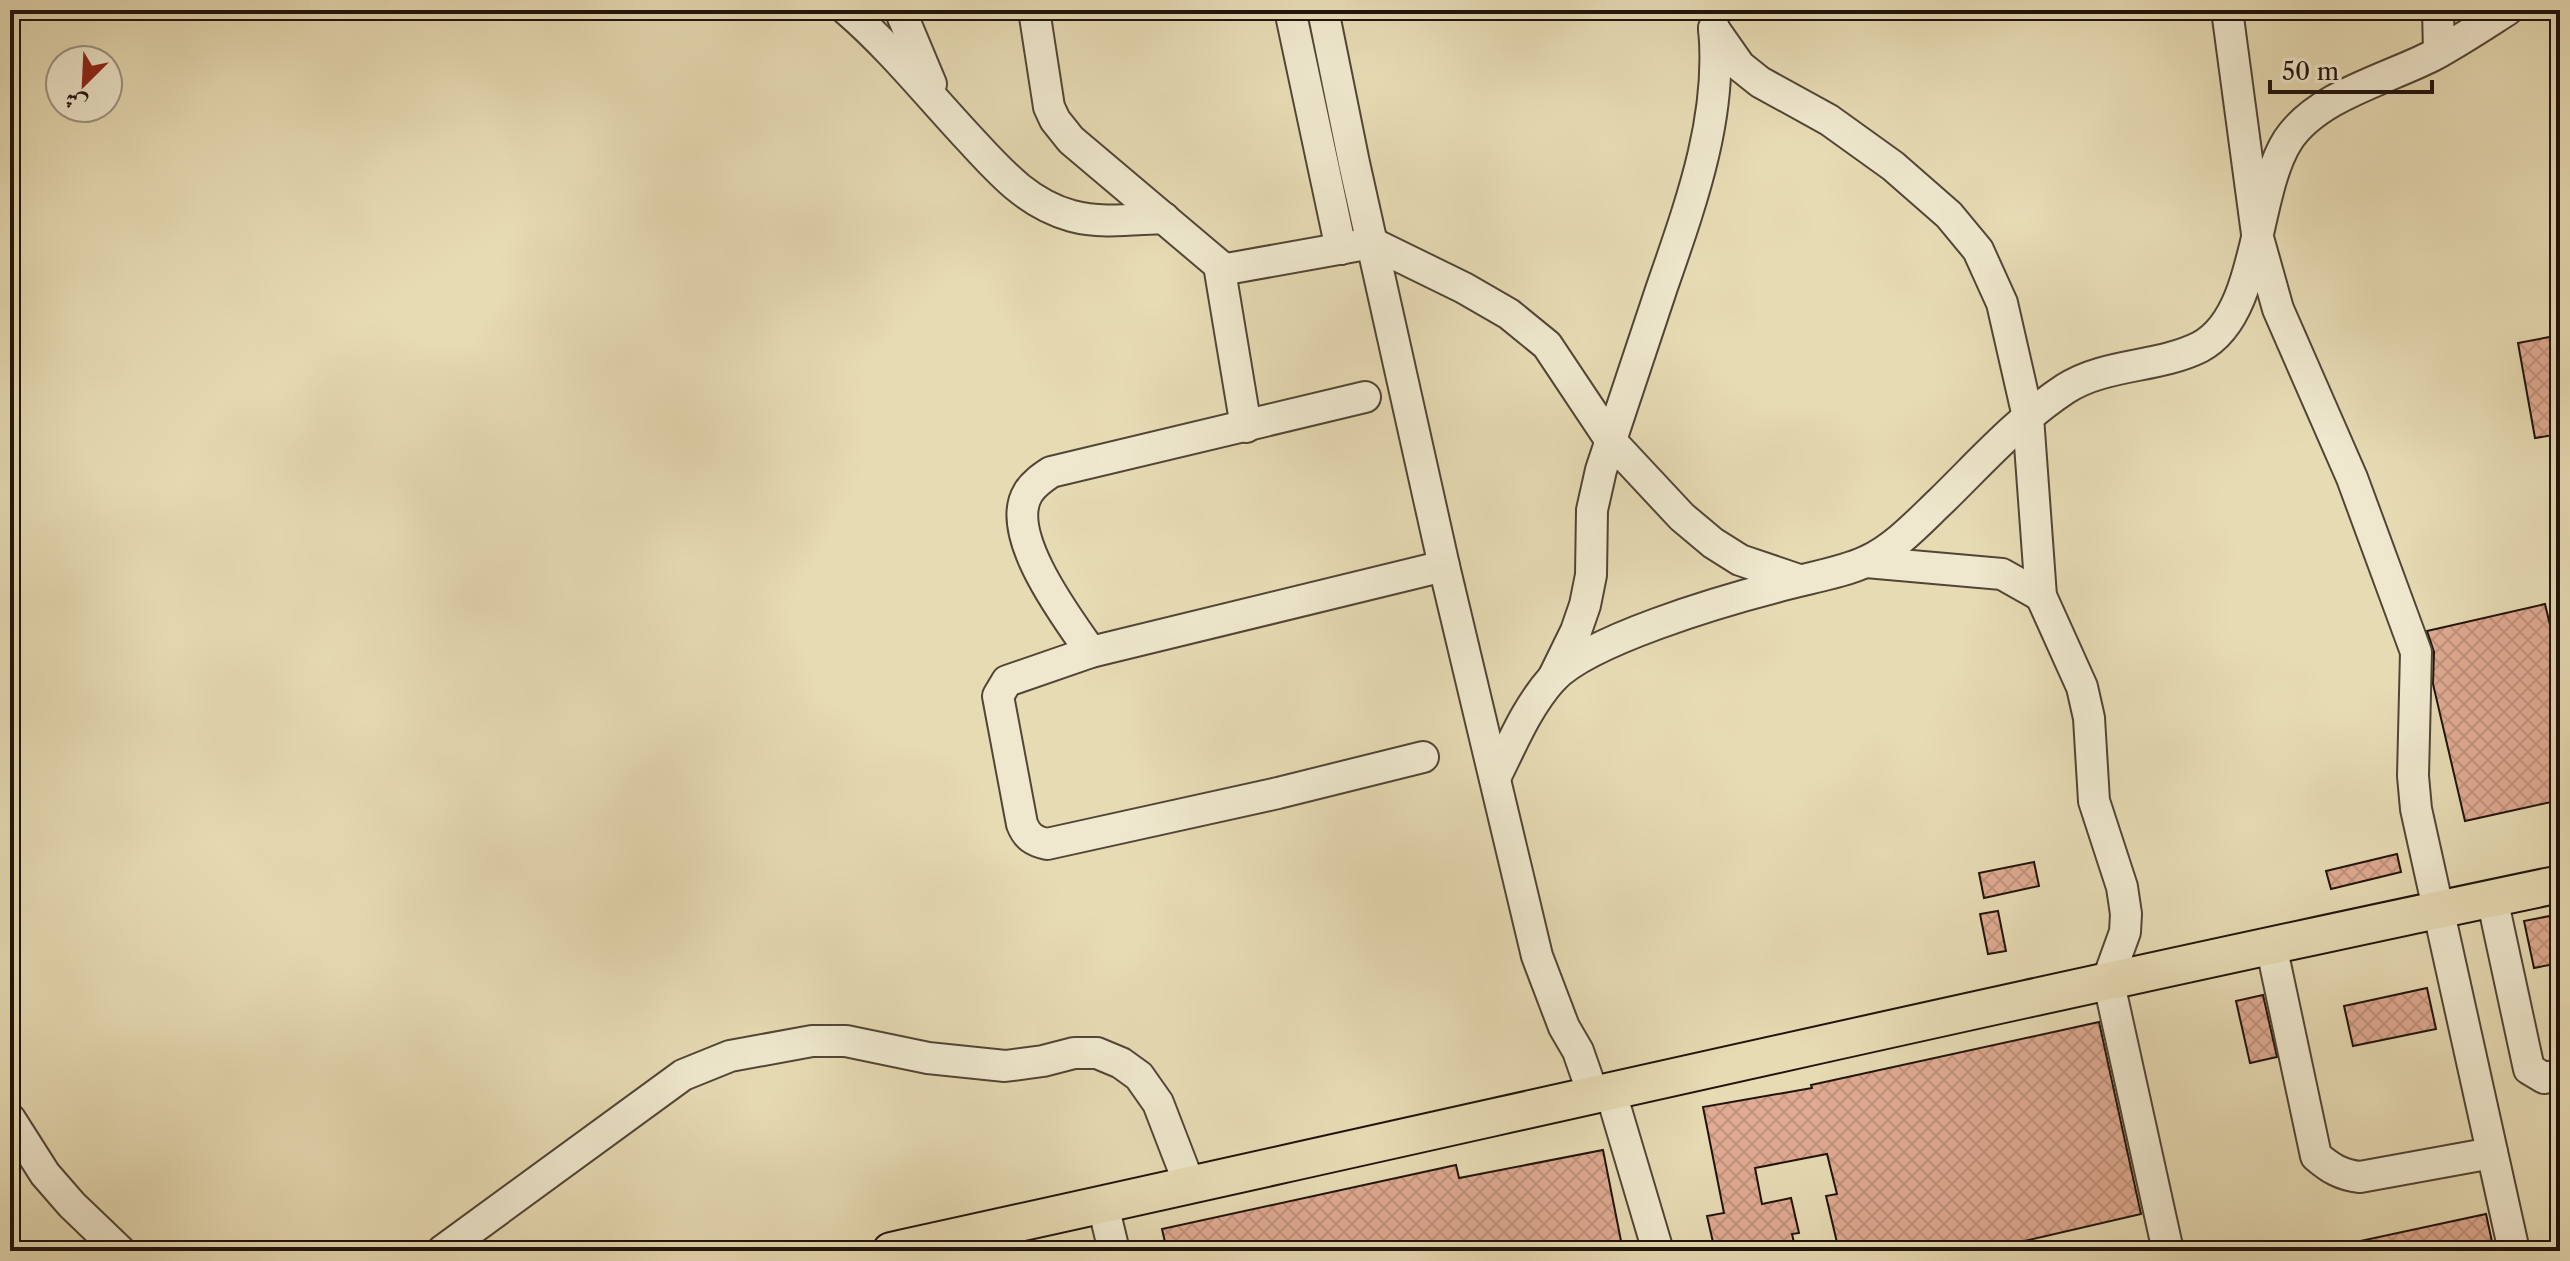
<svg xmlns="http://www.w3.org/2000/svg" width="2570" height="1261" viewBox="0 0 2570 1261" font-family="'Libre Caslon Text',Amiri,serif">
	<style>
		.building { fill: url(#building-cross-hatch); stroke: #20130c; stroke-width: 2 }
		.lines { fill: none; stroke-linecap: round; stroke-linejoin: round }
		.minor-casing { stroke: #524536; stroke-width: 34 }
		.major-casing { stroke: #20130c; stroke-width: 40 }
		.minor { stroke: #efe8ce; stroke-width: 30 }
		.major { stroke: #e7dbb4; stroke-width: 36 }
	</style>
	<defs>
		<pattern id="building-cross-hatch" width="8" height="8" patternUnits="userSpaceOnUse" patternTransform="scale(2)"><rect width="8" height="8" fill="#e0ab92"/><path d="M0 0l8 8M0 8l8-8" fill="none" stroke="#c0927d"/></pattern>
	</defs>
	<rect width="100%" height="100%" fill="#e7dbb4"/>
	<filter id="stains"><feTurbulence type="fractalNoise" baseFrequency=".0025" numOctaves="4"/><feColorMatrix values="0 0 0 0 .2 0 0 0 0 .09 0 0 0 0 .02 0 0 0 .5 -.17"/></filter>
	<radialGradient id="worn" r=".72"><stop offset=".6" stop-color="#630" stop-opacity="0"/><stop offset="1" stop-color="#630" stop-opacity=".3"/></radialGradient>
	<g class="building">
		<polygon points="2560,335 2560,434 2535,438 2518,343"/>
		<polygon points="2545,604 2560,667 2560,800 2465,821 2433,684 2434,652 2427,631"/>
		<polygon points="2397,854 2401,872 2331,889 2326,871"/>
		<polygon points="2034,862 2039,886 1984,898 1979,873"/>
		<polygon points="1998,911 2006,951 1988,954 1980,914"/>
		<polygon points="2560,914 2560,963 2534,968 2524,921"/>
		<polygon points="2427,988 2436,1029 2353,1046 2344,1006"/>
		<polygon points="2263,995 2277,1057 2250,1063 2236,1001"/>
		<polygon points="2099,1022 2141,1214 1981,1251 1839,1251 1826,1196 1837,1194 1827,1154 1755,1168 1762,1204 1791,1198 1799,1233 1792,1234 1796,1251 1715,1251 1707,1216 1724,1213 1703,1107 1812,1088 1811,1085"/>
		<polygon points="1603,1150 1623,1251 1167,1251 1162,1229 1456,1165 1459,1178"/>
		<polygon points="2486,1214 2494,1251 2352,1251 2351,1243"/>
	</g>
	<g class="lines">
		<defs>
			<g id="minor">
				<path d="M 847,10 C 890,47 927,93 966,135 C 998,169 1025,203 1072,216 C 1101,224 1134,219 1164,218"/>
				<polyline points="900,10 931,84"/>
				<polyline points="1034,10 1049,107 1055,120 1071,140 1219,265 1246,427"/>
				<polyline points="1290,10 1341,249"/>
				<polyline points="1323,10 1354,163 1444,566 1537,956 1564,1027 1578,1051 1594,1097"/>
				<polyline points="2227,10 2257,234 2278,309 2352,478 2416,652 2413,776 2416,809 2514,1251"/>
				<polyline points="2438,10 2439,52"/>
				<polyline points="1714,29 1740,66 1760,82 1829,120 1893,166 1949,215 1978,250 2002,303 2028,417 2041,596 2082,687 2089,718 2094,801 2122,887 2126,914 2125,932 2108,979 2168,1251"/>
				<polyline points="1221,270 1372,243 1464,288 1509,314 1547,345 1611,441 1682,517 1713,543 1740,560 1799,580"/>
				<polyline points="1866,562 2002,574 2041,596"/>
				<path d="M 1091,652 C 1068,619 1003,534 1028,493 C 1033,484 1042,478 1051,472 L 1365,397"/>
				<path d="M 1553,678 L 1576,631 L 1585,605 L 1591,575 L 1592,510 L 1601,470 C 1621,410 1641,350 1661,290 C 1690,206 1723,118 1714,28"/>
				<path d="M 1423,757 L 1278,793 L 1047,844 C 1034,841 1027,837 1022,824 L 998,696 L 1007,681 L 1091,652 L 1444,566"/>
				<path d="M 1495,778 C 1512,744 1527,707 1552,679 C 1588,640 1722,601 1776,587 C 1802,579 1843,573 1867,561 C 1895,548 1918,523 1940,502 C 1980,463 2018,420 2065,389 C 2105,363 2158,368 2200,347 C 2261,315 2253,194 2288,140 C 2317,96 2387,79 2432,56 C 2458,42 2482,26 2507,10"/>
				<polyline points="2492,898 2529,1069 2544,1078 2560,1075"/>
				<path d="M 2271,945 L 2316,1156 C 2330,1168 2341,1175 2360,1177 L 2492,1153"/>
				<polyline points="1611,1093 1658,1251"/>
				<polyline points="10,1119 45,1174 72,1205 120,1251"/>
				<polyline points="1103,1205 1114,1251"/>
				<polyline points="442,1251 683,1075 730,1056 812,1041 846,1041 928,1058 1005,1066 1043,1061 1074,1053 1097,1053 1121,1063 1139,1076 1158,1103 1190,1186"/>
			</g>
			<path id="major" d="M 891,1251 C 1448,1129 2003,1001 2560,884"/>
		</defs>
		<use href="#minor" class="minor-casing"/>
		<use href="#major" class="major-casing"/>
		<use href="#minor" class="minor"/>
		<use href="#major" class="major"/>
	</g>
	<rect width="2570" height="1261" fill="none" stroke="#e7dbb4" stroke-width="40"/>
	<rect x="12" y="12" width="2546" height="1237" fill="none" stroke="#20130c" stroke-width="4"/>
	<rect x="20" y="20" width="2530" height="1221" fill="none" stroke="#20130c" stroke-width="2"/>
	<g transform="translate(84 84) rotate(204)"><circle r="38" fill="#efe8ce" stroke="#9c9380" stroke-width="2"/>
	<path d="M0-6L14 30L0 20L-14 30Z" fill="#8f2418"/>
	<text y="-12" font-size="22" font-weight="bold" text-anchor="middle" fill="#20130c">ش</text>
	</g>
	<path d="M2270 80v12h162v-12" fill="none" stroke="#20130c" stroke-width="4"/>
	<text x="2282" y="80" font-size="24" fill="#20130c" stroke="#efe8ce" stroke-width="6" paint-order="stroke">50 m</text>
	<rect width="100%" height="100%" filter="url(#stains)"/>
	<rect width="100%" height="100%" fill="url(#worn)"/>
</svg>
